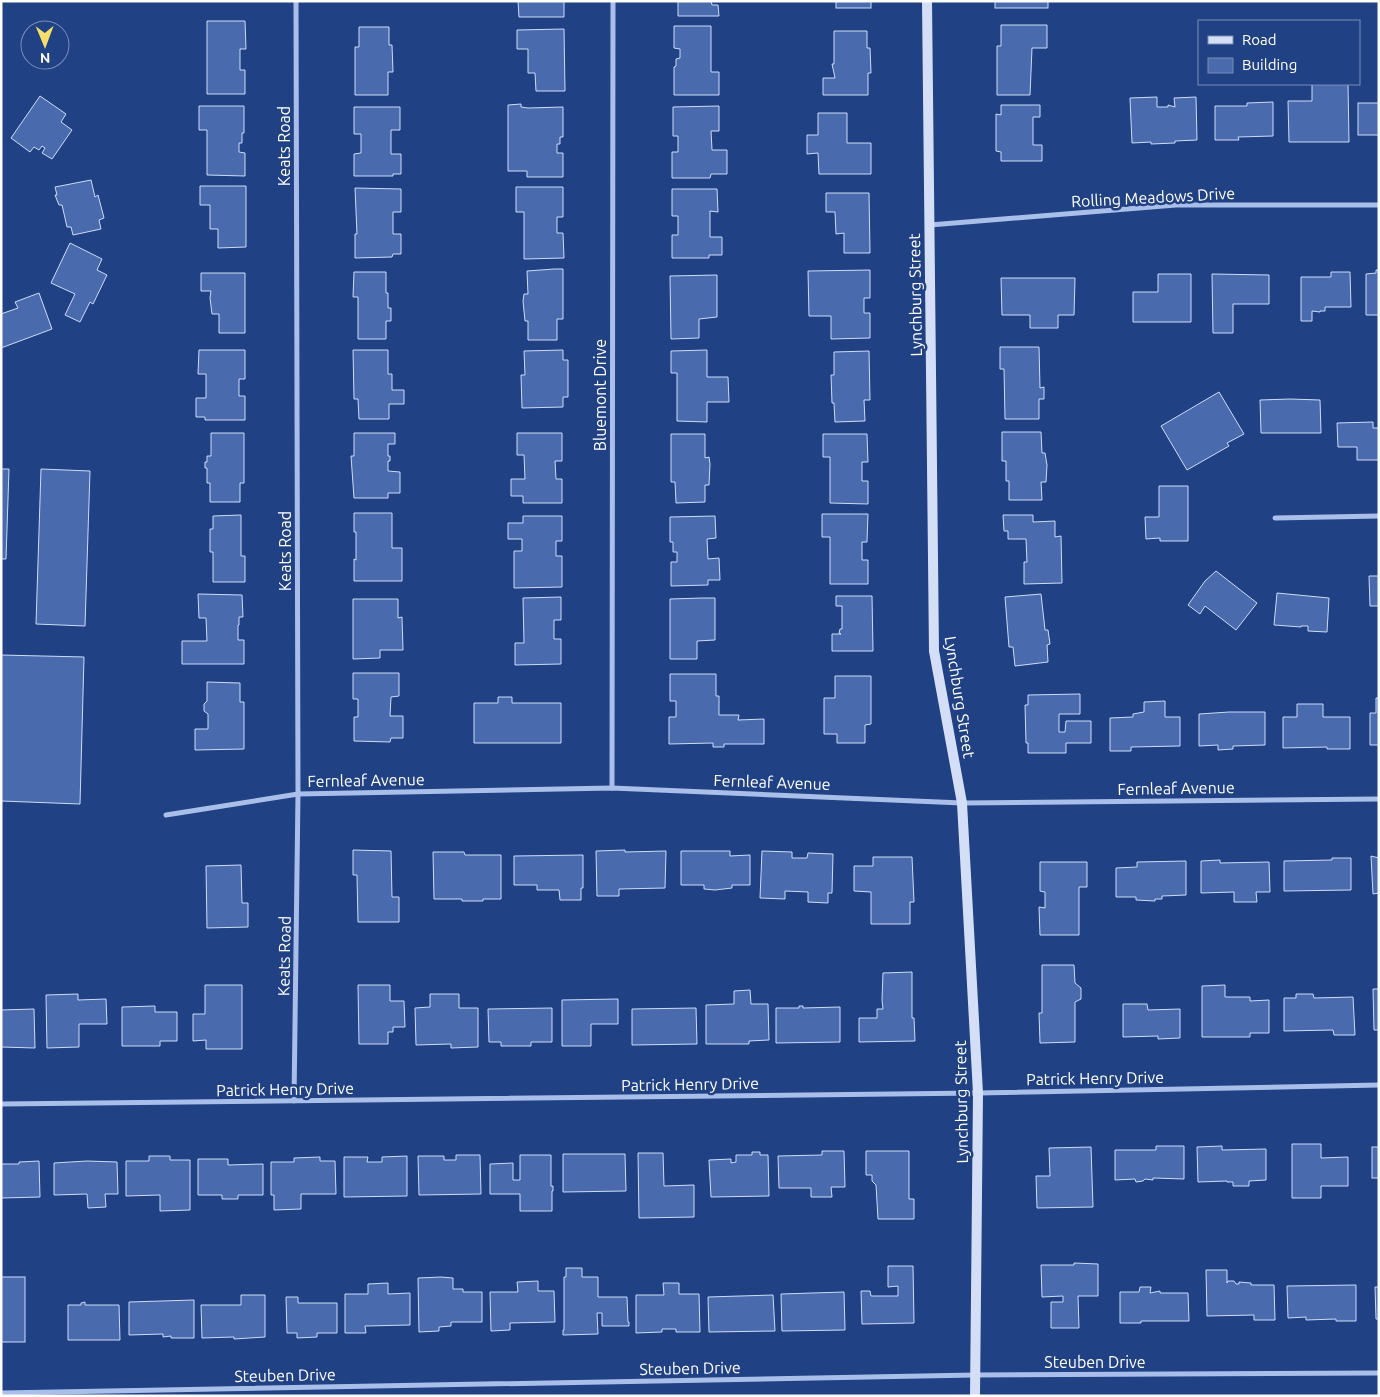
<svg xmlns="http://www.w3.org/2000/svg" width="1380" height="1397" viewBox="0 0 1380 1397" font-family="Ubuntu,sans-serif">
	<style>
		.building { fill: #496aad; stroke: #cddcf7 }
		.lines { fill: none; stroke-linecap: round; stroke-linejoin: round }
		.street { stroke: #a9bfe9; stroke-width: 5 }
		.secondary { stroke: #d4dff7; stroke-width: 10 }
		.labels { text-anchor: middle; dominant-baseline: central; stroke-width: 5; stroke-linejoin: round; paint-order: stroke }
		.street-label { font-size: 16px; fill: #fff; stroke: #214185 }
	</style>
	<rect width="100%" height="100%" fill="#214185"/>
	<g class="building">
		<polygon points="518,1 564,1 564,17 519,17"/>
		<polygon points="678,1 711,1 712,5 718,5 719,16 678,16"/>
		<rect x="836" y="1" width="35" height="7"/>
		<rect x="995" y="1" width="53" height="7"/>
		<polygon points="207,21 245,21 246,49 240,49 240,70 245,70 245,94 207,94"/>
		<polygon points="1001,25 1047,25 1047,48 1032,48 1030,95 997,95 997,46 1001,46"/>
		<polygon points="674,26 711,26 711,72 719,72 719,95 674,95 674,67 676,66 676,59 680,58 680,49 674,48"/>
		<polygon points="359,27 389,27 389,45 392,45 393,72 388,72 388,95 355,95 355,47 359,47"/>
		<polygon points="564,29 565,91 536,91 535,73 528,73 528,49 517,49 517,30"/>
		<polygon points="834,31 867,31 867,48 870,48 871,73 868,73 868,95 823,95 823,78 835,78 832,64 834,64"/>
		<polygon points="1312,84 1348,84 1349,142 1289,142 1288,101 1312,101"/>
		<polygon points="40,96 66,114 61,122 72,130 52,159 42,153 45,148 42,146 39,150 34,147 30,152 11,138"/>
		<polygon points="1157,97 1157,107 1168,107 1168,105 1175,107 1174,98 1196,97 1197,140 1175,141 1175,143 1151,144 1151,142 1132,143 1130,98"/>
		<polygon points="1273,102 1273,136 1238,137 1239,140 1215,140 1215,106 1247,106 1247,103"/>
		<rect x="1358" y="103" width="21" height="32"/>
		<polygon points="521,104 521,107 528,108 563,107 563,137 560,137 560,144 557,144 557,153 563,153 563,177 527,177 527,171 508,171 508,105"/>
		<polygon points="1001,105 1040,105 1040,117 1033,117 1033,145 1042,145 1042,161 1001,161 1001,152 996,151 996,114 1001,115"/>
		<polygon points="199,106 244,106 244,133 242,133 242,143 239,143 239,152 245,153 245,176 207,175 207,130 199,130"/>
		<polygon points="719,106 719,131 711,131 712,150 727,150 727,174 711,174 710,178 672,178 672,152 678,152 678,136 673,136 673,107"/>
		<polygon points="354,107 400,107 400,130 391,130 391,154 401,154 401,174 393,174 393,176 354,176 354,154 361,153 361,134 354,134"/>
		<polygon points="818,113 847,113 847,143 871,143 871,174 819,174 818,153 807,154 807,135 818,135"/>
		<polygon points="91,180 95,197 98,195 104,218 99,220 101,229 73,235 71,227 67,227 62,205 59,205 55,195 57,195 55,187"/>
		<polygon points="200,186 246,186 246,247 218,248 218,229 210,229 210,205 200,205"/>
		<polygon points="516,187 563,187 563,217 557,217 557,233 563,233 564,258 524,259 524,212 516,212"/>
		<polygon points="355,188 401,189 401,212 393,212 393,234 401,234 401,254 393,254 392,257 355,258 355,234 357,234"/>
		<polygon points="672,189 717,189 718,212 710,211 710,237 722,237 722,255 709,255 709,258 672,258 672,235 678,235 678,216 672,216"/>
		<polygon points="826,193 869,193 870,253 844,253 844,233 836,234 835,212 826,212"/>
		<polygon points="70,243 102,259 97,270 107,275 93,304 90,302 80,322 65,315 75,294 51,283"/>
		<polygon points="554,269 563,269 563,319 557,319 557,340 528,340 528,321 525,321 523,301 524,294 528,294 527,271"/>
		<polygon points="870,270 870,298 864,298 864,313 870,313 870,338 831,339 831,316 809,316 808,271"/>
		<polygon points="1376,270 1379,270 1379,315 1366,315 1366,274 1376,273"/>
		<polygon points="354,272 386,272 386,293 388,293 388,308 391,308 391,321 386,321 386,339 358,339 358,297 353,297"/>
		<polygon points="1331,272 1350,272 1351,307 1325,307 1325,311 1320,311 1320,312 1312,311 1312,321 1301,321 1301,277 1331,277"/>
		<polygon points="201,273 245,273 245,333 219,333 219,314 212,314 210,298 211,291 201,291"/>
		<polygon points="1158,274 1191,274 1191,322 1133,322 1133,292 1158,292"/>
		<polygon points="1212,274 1269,275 1269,304 1233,304 1233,333 1213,333"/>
		<polygon points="717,275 717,317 699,319 699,338 671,339 670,276"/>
		<polygon points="1001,278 1075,278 1074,315 1058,315 1058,328 1030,328 1030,315 1002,315"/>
		<polygon points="39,293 52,329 1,348 1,314 18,308 15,302"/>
		<polygon points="1000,347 1039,347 1040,388 1044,387 1044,399 1039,399 1039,419 1005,419 1004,369 1000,369"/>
		<polygon points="199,350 245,350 245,379 239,379 239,396 245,396 245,420 205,420 205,417 196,417 196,398 206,398 206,374 198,374"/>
		<polygon points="353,350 388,350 388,374 392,374 392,390 404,390 404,404 389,404 389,419 359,419 358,399 354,399"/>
		<polygon points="563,350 563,360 568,360 568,397 563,397 563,407 522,408 521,375 525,375 524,351"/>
		<polygon points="707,350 707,377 728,377 729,402 707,402 707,422 677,421 677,373 671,373 671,351"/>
		<polygon points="869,351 870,400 864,400 865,421 835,422 834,403 832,403 831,375 834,375 834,352"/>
		<polygon points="1219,392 1244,434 1227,443 1229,446 1187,470 1161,426"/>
		<polygon points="1290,399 1320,400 1321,433 1261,433 1260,400"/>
		<polygon points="1373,422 1373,428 1378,428 1379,430 1379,460 1357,460 1357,447 1338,447 1337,423"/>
		<polygon points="1002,432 1041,432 1042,453 1045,453 1047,465 1046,482 1041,482 1042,500 1009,500 1009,481 1006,481 1006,461 1002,461"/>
		<polygon points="211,433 244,433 244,483 240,483 240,502 210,502 210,483 207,483 207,468 205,468 205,462 207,462 207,456 211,456"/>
		<polygon points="354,433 395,433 395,444 388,444 388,456 390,456 390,461 388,461 388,471 400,472 400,493 388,493 388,498 354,498 351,456 354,456"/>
		<polygon points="517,433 562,433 562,461 555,461 556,479 562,479 562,503 523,503 523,496 511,496 511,479 525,479 524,455 517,455"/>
		<polygon points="671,434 705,434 705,458 709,457 710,464 709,485 705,485 705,502 676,503 675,482 671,482"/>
		<polygon points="823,434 867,434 868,462 862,462 862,481 868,481 868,504 830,503 830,457 823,457"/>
		<polygon points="1,469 9,469 6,559 1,559"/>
		<polygon points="41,469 90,471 85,626 36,624"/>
		<polygon points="1159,486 1188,486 1188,541 1160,541 1160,538 1146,539 1145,517 1159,517"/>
		<polygon points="354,513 392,513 392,548 402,548 402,581 354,581 354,559 356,560 356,532 354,532"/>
		<polygon points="822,514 868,514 867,542 862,542 862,560 868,560 868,584 830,584 830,537 822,537"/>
		<polygon points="241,515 241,556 245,556 245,582 213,582 213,552 210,552 210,529 213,529 213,516"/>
		<polygon points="1003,515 1033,515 1033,522 1055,521 1055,537 1061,536 1062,583 1024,584 1024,562 1027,562 1026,539 1008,539 1008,531 1004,531"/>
		<polygon points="523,516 562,516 562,541 556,541 556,556 562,556 562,587 514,588 514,551 522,551 522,539 508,539 508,523 523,523"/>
		<polygon points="715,516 716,538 707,539 708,559 719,558 720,580 708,580 708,585 671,586 671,562 677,562 677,552 673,552 673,542 670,542 670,517"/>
		<polygon points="1216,571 1257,603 1236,630 1205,606 1200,614 1188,605 1205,581"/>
		<polygon points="1369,576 1379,576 1379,606 1370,606"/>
		<polygon points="1277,593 1329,598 1327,632 1308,631 1308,626 1301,626 1301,627 1274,625"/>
		<polygon points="198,594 242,595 243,617 239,617 239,625 238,625 238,640 244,640 244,664 182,664 182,641 207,641 206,618 199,618"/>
		<polygon points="1041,594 1045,630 1048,630 1050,644 1047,645 1048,662 1015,666 1013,647 1009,647 1005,597"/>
		<polygon points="836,596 872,596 873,651 832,651 832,634 841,634 839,633 840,629 842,629 842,606 836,606"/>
		<polygon points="561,597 561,620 554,620 554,639 561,639 561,664 515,665 515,643 524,643 523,598"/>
		<polygon points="702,598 715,598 715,640 697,641 697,659 670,659 670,599"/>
		<polygon points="353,599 398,599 398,618 402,617 403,650 380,650 380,658 353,659"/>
		<polygon points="1,655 84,657 80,804 1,801"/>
		<polygon points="353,673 399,673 399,696 391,697 390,716 403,716 403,738 391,738 390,742 354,741 354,717 358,717 358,699 353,699"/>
		<polygon points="670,674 716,674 716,696 719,696 719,715 739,715 738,720 764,719 764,744 724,744 724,747 713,747 713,743 669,744 669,717 676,717 676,701 670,701"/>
		<polygon points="835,676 871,676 871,724 865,725 865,743 837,743 837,734 824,734 824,698 835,698"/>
		<polygon points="207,682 240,683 240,702 244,702 244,749 195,750 195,729 208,729 208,714 204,711 204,704 207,701"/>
		<polygon points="1080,694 1080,714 1059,714 1059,732 1065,732 1066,721 1091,721 1091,743 1066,743 1066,753 1028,753 1028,743 1026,743 1025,705 1028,705 1028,695"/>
		<polygon points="498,697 512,697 512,703 561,703 561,743 474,743 474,703 498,703"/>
		<polygon points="1376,698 1379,698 1379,745 1370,745 1370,713 1376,713"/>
		<polygon points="1165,701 1165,717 1180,717 1180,746 1131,747 1131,751 1110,751 1110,718 1133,717 1133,714 1144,712 1144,702"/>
		<polygon points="1297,704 1323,704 1323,717 1350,717 1350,749 1327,749 1327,747 1283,748 1283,717 1297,717"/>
		<polygon points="1229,712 1265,712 1265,745 1233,746 1233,749 1218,750 1218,745 1199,746 1199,714"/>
		<polygon points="353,850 391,851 392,897 399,897 399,922 358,922 357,875 353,875"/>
		<polygon points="625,850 625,852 666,851 665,888 619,889 619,896 597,896 596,851"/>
		<polygon points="681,851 730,851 730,856 750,855 750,885 732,885 732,888 715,890 704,889 704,885 681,885"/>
		<polygon points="762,851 792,852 792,858 807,858 808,853 833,854 832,893 828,893 828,903 808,902 808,892 785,891 785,899 760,898"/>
		<polygon points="433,852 464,852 465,855 501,855 501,899 483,899 483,901 462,901 462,899 434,899"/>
		<polygon points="583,855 583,888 581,888 581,900 560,900 559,890 537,890 537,885 514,885 514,856"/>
		<polygon points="1371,856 1379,858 1379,893 1373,894"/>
		<polygon points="873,857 912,857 914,902 910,902 910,924 871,924 871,892 854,891 854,866 873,866"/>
		<polygon points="1332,858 1351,858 1351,890 1284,891 1284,861 1332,860"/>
		<polygon points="1220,860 1220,863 1269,862 1270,892 1256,892 1257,902 1234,902 1234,892 1201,893 1201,861"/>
		<polygon points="1186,861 1186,895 1162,896 1162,899 1155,899 1155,901 1136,900 1136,897 1116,897 1116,868 1137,867 1137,862"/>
		<polygon points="1040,862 1087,862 1087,887 1079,887 1079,935 1040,935 1039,907 1045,908 1045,892 1040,891"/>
		<polygon points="241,865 242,903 248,903 248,927 207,928 206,866"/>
		<polygon points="1042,965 1074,965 1075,983 1081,988 1081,999 1075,1002 1075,1042 1040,1043 1039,1013 1042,1013"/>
		<polygon points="912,972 912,1018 914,1018 915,1041 859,1042 859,1018 877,1018 877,1009 883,1009 882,1000 883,973"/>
		<polygon points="205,985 242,985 242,1049 206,1049 206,1040 193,1041 193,1014 205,1014"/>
		<polygon points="358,985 390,985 390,1001 404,1001 405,1027 393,1027 393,1032 388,1032 388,1044 359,1044"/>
		<polygon points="1225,985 1225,997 1250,997 1250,1001 1269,1000 1269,1033 1250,1033 1250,1037 1202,1037 1202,986"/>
		<polygon points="1373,989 1379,989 1379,1030 1374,1030"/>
		<polygon points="750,990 751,1004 768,1004 769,1040 749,1041 749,1044 706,1044 706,1005 734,1004 734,991"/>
		<polygon points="78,994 78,1000 106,999 107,1024 79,1024 79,1047 47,1048 46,995"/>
		<polygon points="430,994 459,994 459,1008 478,1008 478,1047 451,1048 451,1044 416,1045 415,1008 430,1007"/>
		<polygon points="1296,994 1313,994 1314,998 1353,997 1355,1035 1334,1035 1333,1030 1284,1031 1284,998 1296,998"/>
		<polygon points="618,999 618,1024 591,1024 591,1046 562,1046 562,1000"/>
		<polygon points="1123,1004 1147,1004 1148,1010 1180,1009 1180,1038 1158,1039 1158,1036 1123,1037"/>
		<polygon points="155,1006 155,1012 177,1012 177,1041 160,1041 160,1046 122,1046 122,1007"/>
		<polygon points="799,1006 803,1006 803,1008 840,1007 840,1042 776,1043 776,1008 799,1008"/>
		<polygon points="552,1008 552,1042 531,1042 531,1046 501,1046 501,1042 489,1042 488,1009"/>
		<polygon points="696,1008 697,1044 632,1045 632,1009"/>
		<polygon points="34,1009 35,1048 1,1047 1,1010"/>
		<polygon points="1292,1144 1321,1144 1321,1158 1348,1157 1348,1186 1321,1186 1321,1198 1292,1198"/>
		<polygon points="1156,1146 1184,1146 1184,1179 1153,1178 1153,1180 1145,1179 1143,1181 1136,1182 1135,1179 1115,1180 1115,1150 1156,1150"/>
		<polygon points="1222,1146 1222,1150 1266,1149 1266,1180 1249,1181 1249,1186 1233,1186 1233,1182 1227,1182 1227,1181 1198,1182 1197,1147"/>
		<polygon points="1091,1147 1093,1207 1037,1208 1036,1176 1050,1176 1049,1148"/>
		<rect x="1372" y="1147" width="7" height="31"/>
		<polygon points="822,1151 844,1151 845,1187 831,1187 832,1197 811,1197 811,1188 779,1188 778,1156 822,1155"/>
		<polygon points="866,1151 909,1151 909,1199 914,1199 914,1219 878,1219 876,1185 872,1181 872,1175 866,1175"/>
		<polygon points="752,1152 760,1152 760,1155 768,1155 769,1196 711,1197 709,1160 731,1159 731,1163 736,1162 736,1155 752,1155"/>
		<polygon points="638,1153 663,1153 664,1186 694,1185 694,1217 639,1218"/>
		<polygon points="563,1154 625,1154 626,1191 563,1192"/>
		<polygon points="456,1155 480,1155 481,1194 419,1195 418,1156 444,1156 444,1160 456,1160"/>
		<polygon points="520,1155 551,1155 551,1186 553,1186 553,1191 552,1191 552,1211 520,1211 520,1194 490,1194 490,1164 513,1163 513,1180 520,1180"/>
		<polygon points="149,1156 170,1156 170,1160 190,1160 190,1210 160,1211 160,1195 126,1196 126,1161 149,1161"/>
		<polygon points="407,1156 407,1196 344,1197 344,1157 368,1157 367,1162 382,1162 382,1157"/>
		<polygon points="320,1157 320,1161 335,1161 336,1194 301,1194 301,1209 274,1210 274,1195 271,1195 271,1162 294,1162 294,1158"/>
		<polygon points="198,1159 228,1159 228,1165 263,1164 263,1195 238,1195 238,1199 222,1199 222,1195 198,1195"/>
		<polygon points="39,1161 40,1197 1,1198 1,1164 19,1164 19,1162"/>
		<polygon points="87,1161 117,1162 118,1194 105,1194 106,1207 88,1208 87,1194 54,1195 54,1163"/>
		<polygon points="1074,1263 1098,1264 1098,1296 1078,1296 1079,1328 1051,1328 1051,1302 1063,1302 1063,1296 1042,1297 1041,1265 1074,1265"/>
		<polygon points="888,1266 913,1266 914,1323 862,1324 861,1291 870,1291 871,1296 898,1296 898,1286 888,1287"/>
		<polygon points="566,1268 582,1268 582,1277 598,1277 598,1297 627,1297 628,1322 629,1322 629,1326 602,1326 602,1313 597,1313 598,1334 563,1335 563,1330 564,1330 564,1277 566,1277"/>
		<polygon points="1206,1270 1227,1270 1227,1283 1228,1281 1234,1281 1236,1284 1239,1284 1239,1282 1251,1283 1251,1285 1274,1285 1275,1320 1254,1320 1254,1315 1207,1316"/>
		<rect x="1" y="1277" width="24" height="65"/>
		<polygon points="441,1277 453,1278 453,1289 463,1289 463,1292 482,1292 482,1322 451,1322 451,1326 439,1327 439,1331 419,1332 418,1278"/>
		<polygon points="538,1281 538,1291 554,1291 555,1322 510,1323 510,1330 491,1331 490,1292 518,1292 517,1282"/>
		<polygon points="388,1283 388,1294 410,1293 410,1325 365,1326 366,1333 345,1333 345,1294 368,1294 368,1284"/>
		<polygon points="663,1283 679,1283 679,1294 699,1294 700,1332 676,1332 676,1329 662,1329 662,1332 636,1333 636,1295 664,1295"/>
		<polygon points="1356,1285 1356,1321 1336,1321 1336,1319 1306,1320 1306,1317 1288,1318 1287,1286"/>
		<polygon points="1140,1287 1151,1287 1150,1293 1160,1291 1160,1293 1188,1293 1189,1321 1141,1321 1141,1323 1120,1323 1120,1292 1139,1292"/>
		<polygon points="1375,1287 1379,1287 1379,1319 1376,1319"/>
		<polygon points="844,1292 845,1330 782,1331 781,1294"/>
		<polygon points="241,1295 265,1295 265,1337 234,1339 234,1337 202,1338 201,1305 241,1305"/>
		<polygon points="773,1295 775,1331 709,1332 708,1297"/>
		<polygon points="286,1297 298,1297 298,1303 337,1303 337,1333 317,1333 317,1337 297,1338 297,1333 287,1333"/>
		<polygon points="194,1300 194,1338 171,1338 171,1336 163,1337 163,1334 129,1335 129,1302"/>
		<polygon points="85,1302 85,1305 119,1305 120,1340 68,1340 68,1305 81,1305 81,1303"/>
	</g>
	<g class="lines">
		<g class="street">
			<polyline points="930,225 1176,205 1379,205"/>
			<polyline points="1275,518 1379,516"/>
			<polyline points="612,788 613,1"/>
			<polyline points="166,815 298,794 612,788 962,803 1379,799"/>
			<polyline points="294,1101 298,794 296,1"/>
			<polyline points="1,1104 978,1093 1379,1085"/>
			<polyline points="1,1393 975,1375 1379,1373"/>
		</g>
		<polyline class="secondary" points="927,1 934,651 962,803 978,1093 975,1396"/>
	</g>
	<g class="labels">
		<g class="street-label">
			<text transform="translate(284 146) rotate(-90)">Keats Road</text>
			<text transform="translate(1153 197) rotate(-3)">Rolling Meadows Drive</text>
			<text transform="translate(915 295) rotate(-91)">Lynchburg Street</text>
			<text transform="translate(600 395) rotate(-90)">Bluemont Drive</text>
			<text transform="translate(285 551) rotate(-90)">Keats Road</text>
			<text transform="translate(960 697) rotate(81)">Lynchburg Street</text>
			<text transform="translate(366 780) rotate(-1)">Fernleaf Avenue</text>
			<text transform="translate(772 782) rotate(2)">Fernleaf Avenue</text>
			<text transform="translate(1176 788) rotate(-1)">Fernleaf Avenue</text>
			<text transform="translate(284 956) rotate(-89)">Keats Road</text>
			<text transform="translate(1095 1078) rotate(-1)">Patrick Henry Drive</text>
			<text transform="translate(690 1084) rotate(-1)">Patrick Henry Drive</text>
			<text transform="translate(285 1089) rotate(-1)">Patrick Henry Drive</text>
			<text transform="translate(961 1102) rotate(-91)">Lynchburg Street</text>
			<text x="1095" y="1362">Steuben Drive</text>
			<text transform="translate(690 1368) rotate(-1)">Steuben Drive</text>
			<text transform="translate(285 1375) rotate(-1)">Steuben Drive</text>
		</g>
	</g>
	<rect width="1380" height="1397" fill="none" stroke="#ffffff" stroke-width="5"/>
	<rect x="1198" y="20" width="162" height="65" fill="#214185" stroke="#7a8db6"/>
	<rect x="1208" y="36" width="25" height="8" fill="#d4dff7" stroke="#7a8db6"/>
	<text x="1242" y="45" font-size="15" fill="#ffffff">Road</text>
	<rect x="1208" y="58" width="25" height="15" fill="#496aad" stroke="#7a8db6"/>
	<text x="1242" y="70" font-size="15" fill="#ffffff">Building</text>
	<g transform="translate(45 45) rotate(179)"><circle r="24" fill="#214185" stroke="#7a8db6"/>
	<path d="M0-4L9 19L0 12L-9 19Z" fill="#f6de6a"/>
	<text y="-8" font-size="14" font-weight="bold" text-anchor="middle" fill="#ffffff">N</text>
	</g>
</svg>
